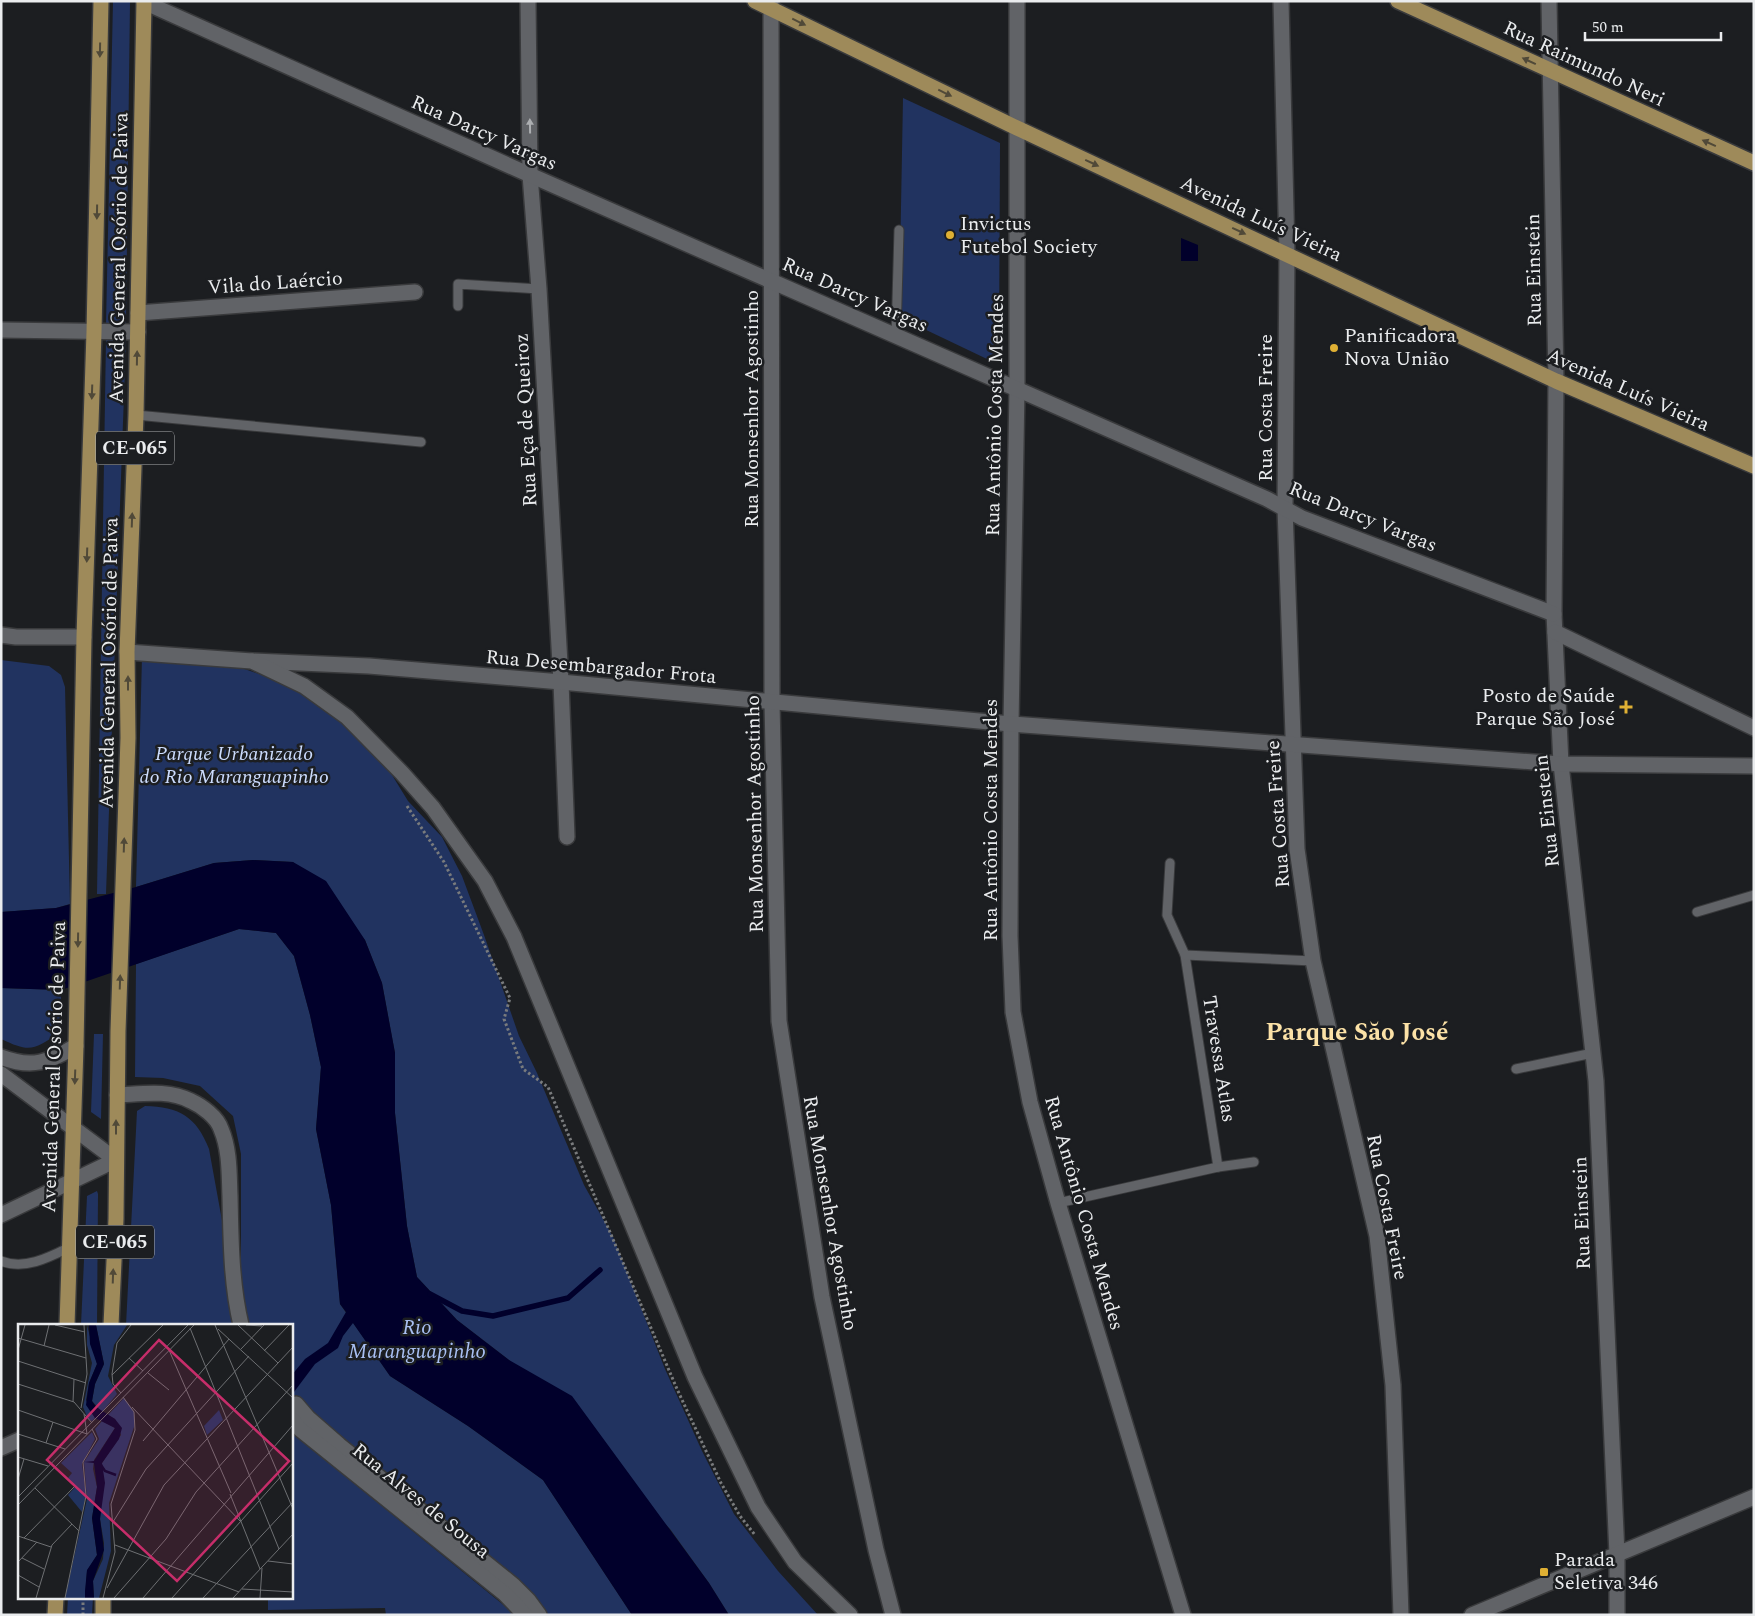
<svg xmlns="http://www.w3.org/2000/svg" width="1755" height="1616" viewBox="0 0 1755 1616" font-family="Spectral,serif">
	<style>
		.green { fill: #213360 }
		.water { fill: #01002b }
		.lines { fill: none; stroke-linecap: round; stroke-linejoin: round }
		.stream { stroke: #01002b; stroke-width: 5.5 }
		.lane-casing { stroke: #393a3c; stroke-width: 11 }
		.street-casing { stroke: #393a3c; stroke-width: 18 }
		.secondary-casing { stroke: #393a3c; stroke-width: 18 }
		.primary-casing { stroke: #393a3c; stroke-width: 18 }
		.path { stroke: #797b7d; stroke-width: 3; stroke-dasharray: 2.5 2.5; stroke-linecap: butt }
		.lane { stroke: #616367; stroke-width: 9 }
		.street { stroke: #616367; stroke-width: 15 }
		.secondary { stroke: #616367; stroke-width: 15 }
		.primary { stroke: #9e8a5a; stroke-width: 15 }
		.oneway { fill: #504938 }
		.oneway2 { fill: #acaeb1 }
		.poi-dot { fill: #dfb034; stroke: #1c1e21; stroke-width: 2 }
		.labels { text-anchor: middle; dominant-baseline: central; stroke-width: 5; stroke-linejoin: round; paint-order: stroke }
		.shield { fill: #1c1e21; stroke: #acaeb0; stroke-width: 1 }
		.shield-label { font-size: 19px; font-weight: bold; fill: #eaecee }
		.street-label { font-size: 20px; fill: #eaecee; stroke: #1c1e21 }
		.poi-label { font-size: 20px; fill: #eaecee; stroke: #1c1e21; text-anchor: start }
		.park-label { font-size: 20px; font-style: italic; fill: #ccdcfe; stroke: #1c1e21 }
		.water-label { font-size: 21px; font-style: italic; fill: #a8bff1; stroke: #1c1e21 }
		.district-label { font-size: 25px; font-weight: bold; fill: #fce2a7; stroke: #1c1e21 }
		.inset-river { fill: none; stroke: #01002b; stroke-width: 2.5 }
		.inset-road { fill: none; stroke: #6e7073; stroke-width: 1 }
		.view { fill: #c62d6a; fill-opacity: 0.15; stroke: #c62d6a; stroke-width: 2.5 }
		.inset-edge { fill: none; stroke: #eaecee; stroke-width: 2.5 }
	</style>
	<rect width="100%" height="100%" fill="#1c1e21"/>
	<g class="green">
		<polygon points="113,1 130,1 126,324 106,324"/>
		<polygon points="903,98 1000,143 999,350 987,359 899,317"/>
		<polygon points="106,339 126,339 106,894 97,894"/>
		<polygon points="142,657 230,664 302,689 355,733 384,762 408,801 442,837 462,876 484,935 519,1036 537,1073 584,1185 613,1237 665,1369 702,1451 734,1514 778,1571 818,1615 729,1615 709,1583 670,1529 509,1360 457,1320 417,1277 407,1226 395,1113 395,1053 382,983 365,940 293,862 253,860 214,863 136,887"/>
		<polygon points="1,660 49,666 61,675 65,687 70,904 56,908 1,912"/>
		<polygon points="239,929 276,933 294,956 310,1015 321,1067 316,1129 331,1205 340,1304 390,1376 468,1426 543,1480 632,1615 534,1615 291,1405 291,1325 249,1325 248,1322 241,1279 241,1154 233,1116 200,1086 163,1078 135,1077 136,964"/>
		<path d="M 1,988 L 61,990 L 61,1032 C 33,1050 31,1053 1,1039 Z"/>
		<polygon points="94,1034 103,1034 101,1119 91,1112"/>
		<path d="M 145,1106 C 179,1107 196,1116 209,1149 L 225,1237 L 225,1279 L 233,1325 L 126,1325 L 137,1111 Z"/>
		<polygon points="97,1191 98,1194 97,1325 81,1325 87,1196"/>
		<polygon points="291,1432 512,1612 514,1615 386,1615 385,1608 268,1610 268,1597 291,1597"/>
		<polygon points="68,1597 93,1597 92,1615 67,1615"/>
	</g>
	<g class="water">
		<polygon points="1181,238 1198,245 1198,261 1181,261"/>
		<polygon points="253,860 293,862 326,881 365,940 382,983 395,1053 395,1113 407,1226 417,1277 457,1320 509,1360 572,1396 709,1583 729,1615 632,1615 543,1480 468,1426 390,1376 353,1323 343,1336 338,1348 315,1364 291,1396 291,1376 305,1359 328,1343 346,1312 340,1304 331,1205 316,1129 321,1067 310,1015 294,956 276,933 239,929 61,990 1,988 1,912 56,908 136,887 214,863"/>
	</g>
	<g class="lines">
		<polyline class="stream" points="430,1294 462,1311 493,1316 568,1298 600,1270"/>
		<defs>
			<g id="lane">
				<polyline points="458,306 458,284 539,289"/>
				<polyline points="896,336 899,230"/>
				<polyline points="136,415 421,442"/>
				<polyline points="1170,863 1167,915 1185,955 1218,1167"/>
				<polyline points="1697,912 1754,895"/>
				<polyline points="1185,955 1313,961"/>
				<polyline points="1516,1069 1593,1053"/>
				<polyline points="1058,1203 1218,1167 1254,1162"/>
				<path d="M 1,1261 C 24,1270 48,1258 68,1248"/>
			</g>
			<g id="street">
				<polyline points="528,1 530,175 539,289 561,682 567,837"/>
				<polyline points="771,1 772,703 779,1021 822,1297 876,1550 893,1615"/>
				<polyline points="1017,1 1017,389 1011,724 1010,936 1013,1012 1030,1102 1058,1203 1183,1615"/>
				<polyline points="1281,1 1287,253 1285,508 1297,849 1313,961 1377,1236 1393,1385 1401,1615"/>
				<polyline points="1549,1 1556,381 1554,614 1561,764 1596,1081 1617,1555 1617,1615"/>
				<polyline points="144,2 530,175 1267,499 1302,518 1554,614"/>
				<polyline points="138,313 415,292"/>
				<polyline points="1,330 138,332"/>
				<polyline points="1555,632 1754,728"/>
				<polyline points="252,661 369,666 561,682 1011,724 1561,764 1754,766"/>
				<path d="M 117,1095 C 141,1094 168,1089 191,1101 C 202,1106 217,1117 221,1129 C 230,1150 229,1174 230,1196 C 231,1239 231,1283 241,1325"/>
				<polyline points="296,1404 308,1418 339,1445 513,1585 528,1600 539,1615"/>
				<polyline points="291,1419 301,1430 505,1594 525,1615"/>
				<polyline points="1,1448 19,1440"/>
				<polyline points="1472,1615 1754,1497"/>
			</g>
			<g id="secondary">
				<polyline points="1,635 16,637 84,637"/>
				<polyline points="127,652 252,661 304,686 347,717 402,773 433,808 485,881 514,937 695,1377 758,1507 795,1562 850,1615"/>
				<path d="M 1,1057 C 32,1069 49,1062 76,1046"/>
				<polyline points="1,1074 116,1160 1,1215"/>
			</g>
			<g id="primary">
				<polyline points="755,1 1017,128 1556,381 1754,466"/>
				<polyline points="1398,1 1754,163"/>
				<polyline points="67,1325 76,1046 84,637 94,332 101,1"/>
				<polyline points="111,1325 116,1219 118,1031 128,738 127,652 136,415 144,1"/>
				<polyline points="55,1615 56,1597"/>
				<polyline points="103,1615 103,1597"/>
			</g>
		</defs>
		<use href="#lane" class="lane-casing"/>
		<use href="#street" class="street-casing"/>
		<use href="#secondary" class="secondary-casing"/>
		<use href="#primary" class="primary-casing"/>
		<g class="path">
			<polyline points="407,806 444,862 510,998 504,1019 523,1069 548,1087 677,1389 721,1483 740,1516 755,1535"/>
			<polyline points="83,1615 83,1597"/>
		</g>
		<use href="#lane" class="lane"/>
		<use href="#street" class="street"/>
		<use href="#secondary" class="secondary"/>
		<use href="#primary" class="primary"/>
	</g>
	<defs><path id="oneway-solid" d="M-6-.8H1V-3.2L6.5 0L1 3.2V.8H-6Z" transform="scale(1.25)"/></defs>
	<g class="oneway">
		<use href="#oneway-solid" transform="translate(799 22) rotate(26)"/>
		<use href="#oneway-solid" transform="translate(100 50) rotate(91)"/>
		<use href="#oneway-solid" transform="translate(1529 61) rotate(-155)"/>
		<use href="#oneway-solid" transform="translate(945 93) rotate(26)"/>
		<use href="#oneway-solid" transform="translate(1709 143) rotate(-156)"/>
		<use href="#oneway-solid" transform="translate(1092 163) rotate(25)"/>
		<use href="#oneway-solid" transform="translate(97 212) rotate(91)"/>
		<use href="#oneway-solid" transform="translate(1239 231) rotate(25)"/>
		<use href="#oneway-solid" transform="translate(137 358) rotate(-89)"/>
		<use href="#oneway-solid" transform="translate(92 392) rotate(92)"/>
		<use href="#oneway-solid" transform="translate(132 520) rotate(-88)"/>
		<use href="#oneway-solid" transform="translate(87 555) rotate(92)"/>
		<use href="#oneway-solid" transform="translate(128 683) rotate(-90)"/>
		<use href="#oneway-solid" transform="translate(124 845) rotate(-88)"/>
		<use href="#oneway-solid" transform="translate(78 940) rotate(91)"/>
		<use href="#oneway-solid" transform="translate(120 982) rotate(-88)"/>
		<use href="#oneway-solid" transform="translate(75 1077) rotate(92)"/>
		<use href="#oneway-solid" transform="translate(116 1127) rotate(-90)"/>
		<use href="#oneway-solid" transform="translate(113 1276) rotate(-88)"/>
	</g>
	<use class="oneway2" href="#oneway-solid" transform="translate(530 126) rotate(-91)"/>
	<g class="poi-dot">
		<circle cx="950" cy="235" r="5"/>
		<circle cx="1334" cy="348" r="5"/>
		<path d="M1623.5 699.5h5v5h5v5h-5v5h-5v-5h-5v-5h5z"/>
		<rect x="1539" y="1567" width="10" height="10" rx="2.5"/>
	</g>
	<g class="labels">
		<g class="shield">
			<rect x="96" y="431.5" width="78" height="33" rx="4"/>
			<rect x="76" y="1225.5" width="78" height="33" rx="4"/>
		</g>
		<g class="shield-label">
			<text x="135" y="448">CE-065</text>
			<text x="115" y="1242">CE-065</text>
		</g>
		<g class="street-label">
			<text transform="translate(1584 64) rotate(25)">Rua Raimundo Neri</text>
			<text transform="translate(484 133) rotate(24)">Rua Darcy Vargas</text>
			<text transform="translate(1261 219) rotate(25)">Avenida Luís Vieira</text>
			<text transform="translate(119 258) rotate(-89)">Avenida General Osório de Paiva</text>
			<text transform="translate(1534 270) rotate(-91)">Rua Einstein</text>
			<text transform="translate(275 283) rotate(-4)">Vila do Laércio</text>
			<text transform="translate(855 295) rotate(24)">Rua Darcy Vargas</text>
			<text transform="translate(1628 390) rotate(24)">Avenida Luís Vieira</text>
			<text transform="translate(1266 408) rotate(-90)">Rua Costa Freire</text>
			<text transform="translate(752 409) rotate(-90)">Rua Monsenhor Agostinho</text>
			<text transform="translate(995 415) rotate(-89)">Rua Antônio Costa Mendes</text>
			<text transform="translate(526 420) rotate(-93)">Rua Eça de Queiroz</text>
			<text transform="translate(1363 517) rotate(22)">Rua Darcy Vargas</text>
			<text transform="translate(109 663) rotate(-89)">Avenida General Osório de Paiva</text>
			<text transform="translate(601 667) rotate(5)">Rua Desembargador Frota</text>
			<text transform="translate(1547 811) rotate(-96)">Rua Einstein</text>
			<text transform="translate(755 814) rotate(-91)">Rua Monsenhor Agostinho</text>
			<text transform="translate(1278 814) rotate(-94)">Rua Costa Freire</text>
			<text transform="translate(991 820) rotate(-90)">Rua Antônio Costa Mendes</text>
			<text transform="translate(1219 1059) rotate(81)">Travessa Atlas</text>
			<text transform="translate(54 1067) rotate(-88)">Avenida General Osório de Paiva</text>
			<text transform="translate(1387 1207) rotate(79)">Rua Costa Freire</text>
			<text transform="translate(830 1213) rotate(80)">Rua Monsenhor Agostinho</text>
			<text transform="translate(1084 1213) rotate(74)">Rua Antônio Costa Mendes</text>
			<text transform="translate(1582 1213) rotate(-92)">Rua Einstein</text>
			<text transform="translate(421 1501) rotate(39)">Rua Alves de Sousa</text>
		</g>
		<g class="poi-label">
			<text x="960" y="224">Invictus<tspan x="960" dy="23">Futebol Society</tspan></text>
			<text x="1344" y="336">Panificadora<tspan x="1344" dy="23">Nova União</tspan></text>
			<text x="1615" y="696" text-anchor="end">Posto de Saúde<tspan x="1615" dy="23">Parque São José</tspan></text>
			<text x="1554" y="1560">Parada<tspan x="1554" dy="23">Seletiva 346</tspan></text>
		</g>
		<g class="park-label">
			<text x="234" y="754">Parque Urbanizado<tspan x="234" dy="23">do Rio Maranguapinho</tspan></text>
		</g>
		<g class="water-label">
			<text x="417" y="1328">Rio<tspan x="417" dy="24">Maranguapinho</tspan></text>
		</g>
		<g class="district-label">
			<text x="1357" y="1033">Parque Săo José</text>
		</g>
	</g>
	<g transform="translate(18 1324)">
		<rect width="275" height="275" fill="#1c1e21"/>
		<path d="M 69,1 L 79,40 L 71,59 L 68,76 L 77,94 L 74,97 L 70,95 L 65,83 L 74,39 L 69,21 ZM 78,1 L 109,1 L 96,21 L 90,52 L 99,70 L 84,88 L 74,77 L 77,60 L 86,40 ZM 106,74 L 116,88 L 116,103 L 91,179 L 93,227 L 81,274 L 76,274 L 75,257 L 85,235 L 86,219 L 82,195 L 84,139 L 103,111 L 97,95 L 90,91 ZM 201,86 L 205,96 L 189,111 L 186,102 ZM 84,97 L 97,104 L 76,136 L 75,145 L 79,163 L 74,194 L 79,231 L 69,247 L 67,274 L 47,274 L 69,175 L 66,138 L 81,115 L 77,105 ZM 74,108 L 77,115 L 64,140 L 68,171 L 64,188 L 50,171 L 58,162 L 50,154 L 54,149 L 43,139 Z" fill="#213360"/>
		<path d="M 71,1 L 78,1 L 86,40 L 77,60 L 74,77 L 78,83 L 97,95 L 104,104 L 101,115 L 84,139 L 87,159 L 82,195 L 86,226 L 75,257 L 76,274 L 67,274 L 67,267 L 69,246 L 79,231 L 74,194 L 79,163 L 76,139 L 66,138 L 76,137 L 97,104 L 77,94 L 68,81 L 71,59 L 79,40 L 72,20 Z" fill="#01002b"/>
		<path class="inset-river" d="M 83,141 L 87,147 L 98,151"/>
		<path class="inset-road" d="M 37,1 L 67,8M 197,1 L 275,185M 220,1 L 260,39M 228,1 L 244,2M 172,4 L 261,225M 200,5 L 275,74M 0,14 L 68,34M 26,22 L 31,1M 223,25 L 246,1M 0,26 L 7,1M 151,26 L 213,169M 246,27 L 271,1M 111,34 L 125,47M 0,37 L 68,59M 130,49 L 151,66M 94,51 L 145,1M 0,60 L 56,78 L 74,99M 103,69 L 95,60 L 94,50 L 99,19 L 113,1M 55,78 L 56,55M 114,83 L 222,197M 63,84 L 69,50 L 66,1M 0,86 L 69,110 L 66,90M 0,110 L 47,125M 125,117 L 211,15M 28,119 L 35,98M 0,133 L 30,142M 0,155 L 6,135M 17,164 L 61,207M 212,170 L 242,245M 0,173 L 170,1M 0,181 L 176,1M 95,198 L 128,145 L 231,32M 0,212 L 33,223M 6,214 L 57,162M 97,221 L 221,268M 4,234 L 26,245M 250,237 L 275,240M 0,238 L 19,218M 0,251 L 21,263M 89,264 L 146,161 L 275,23M 224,265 L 275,268M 18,274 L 34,221 L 54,200M 47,274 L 68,172 L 65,138 L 79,115 L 74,105M 85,274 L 97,228 L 93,180 L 117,106 L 116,88 L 105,73M 96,274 L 148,215 L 178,168 L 275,61M 125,274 L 275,101M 154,274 L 275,139M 185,274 L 275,178M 215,274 L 275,210M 242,274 L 244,244"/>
		<path class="view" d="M 141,16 L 271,137 L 159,257 L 29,136 Z"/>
		<rect width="275" height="275" class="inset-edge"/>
	</g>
	<rect width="1755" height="1616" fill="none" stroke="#eaecee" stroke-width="5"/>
	<path d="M1585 32v8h136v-8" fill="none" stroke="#eaecee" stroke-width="2.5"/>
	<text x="1592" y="32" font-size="15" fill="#eaecee" stroke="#1c1e21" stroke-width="4" paint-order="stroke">50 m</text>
</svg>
